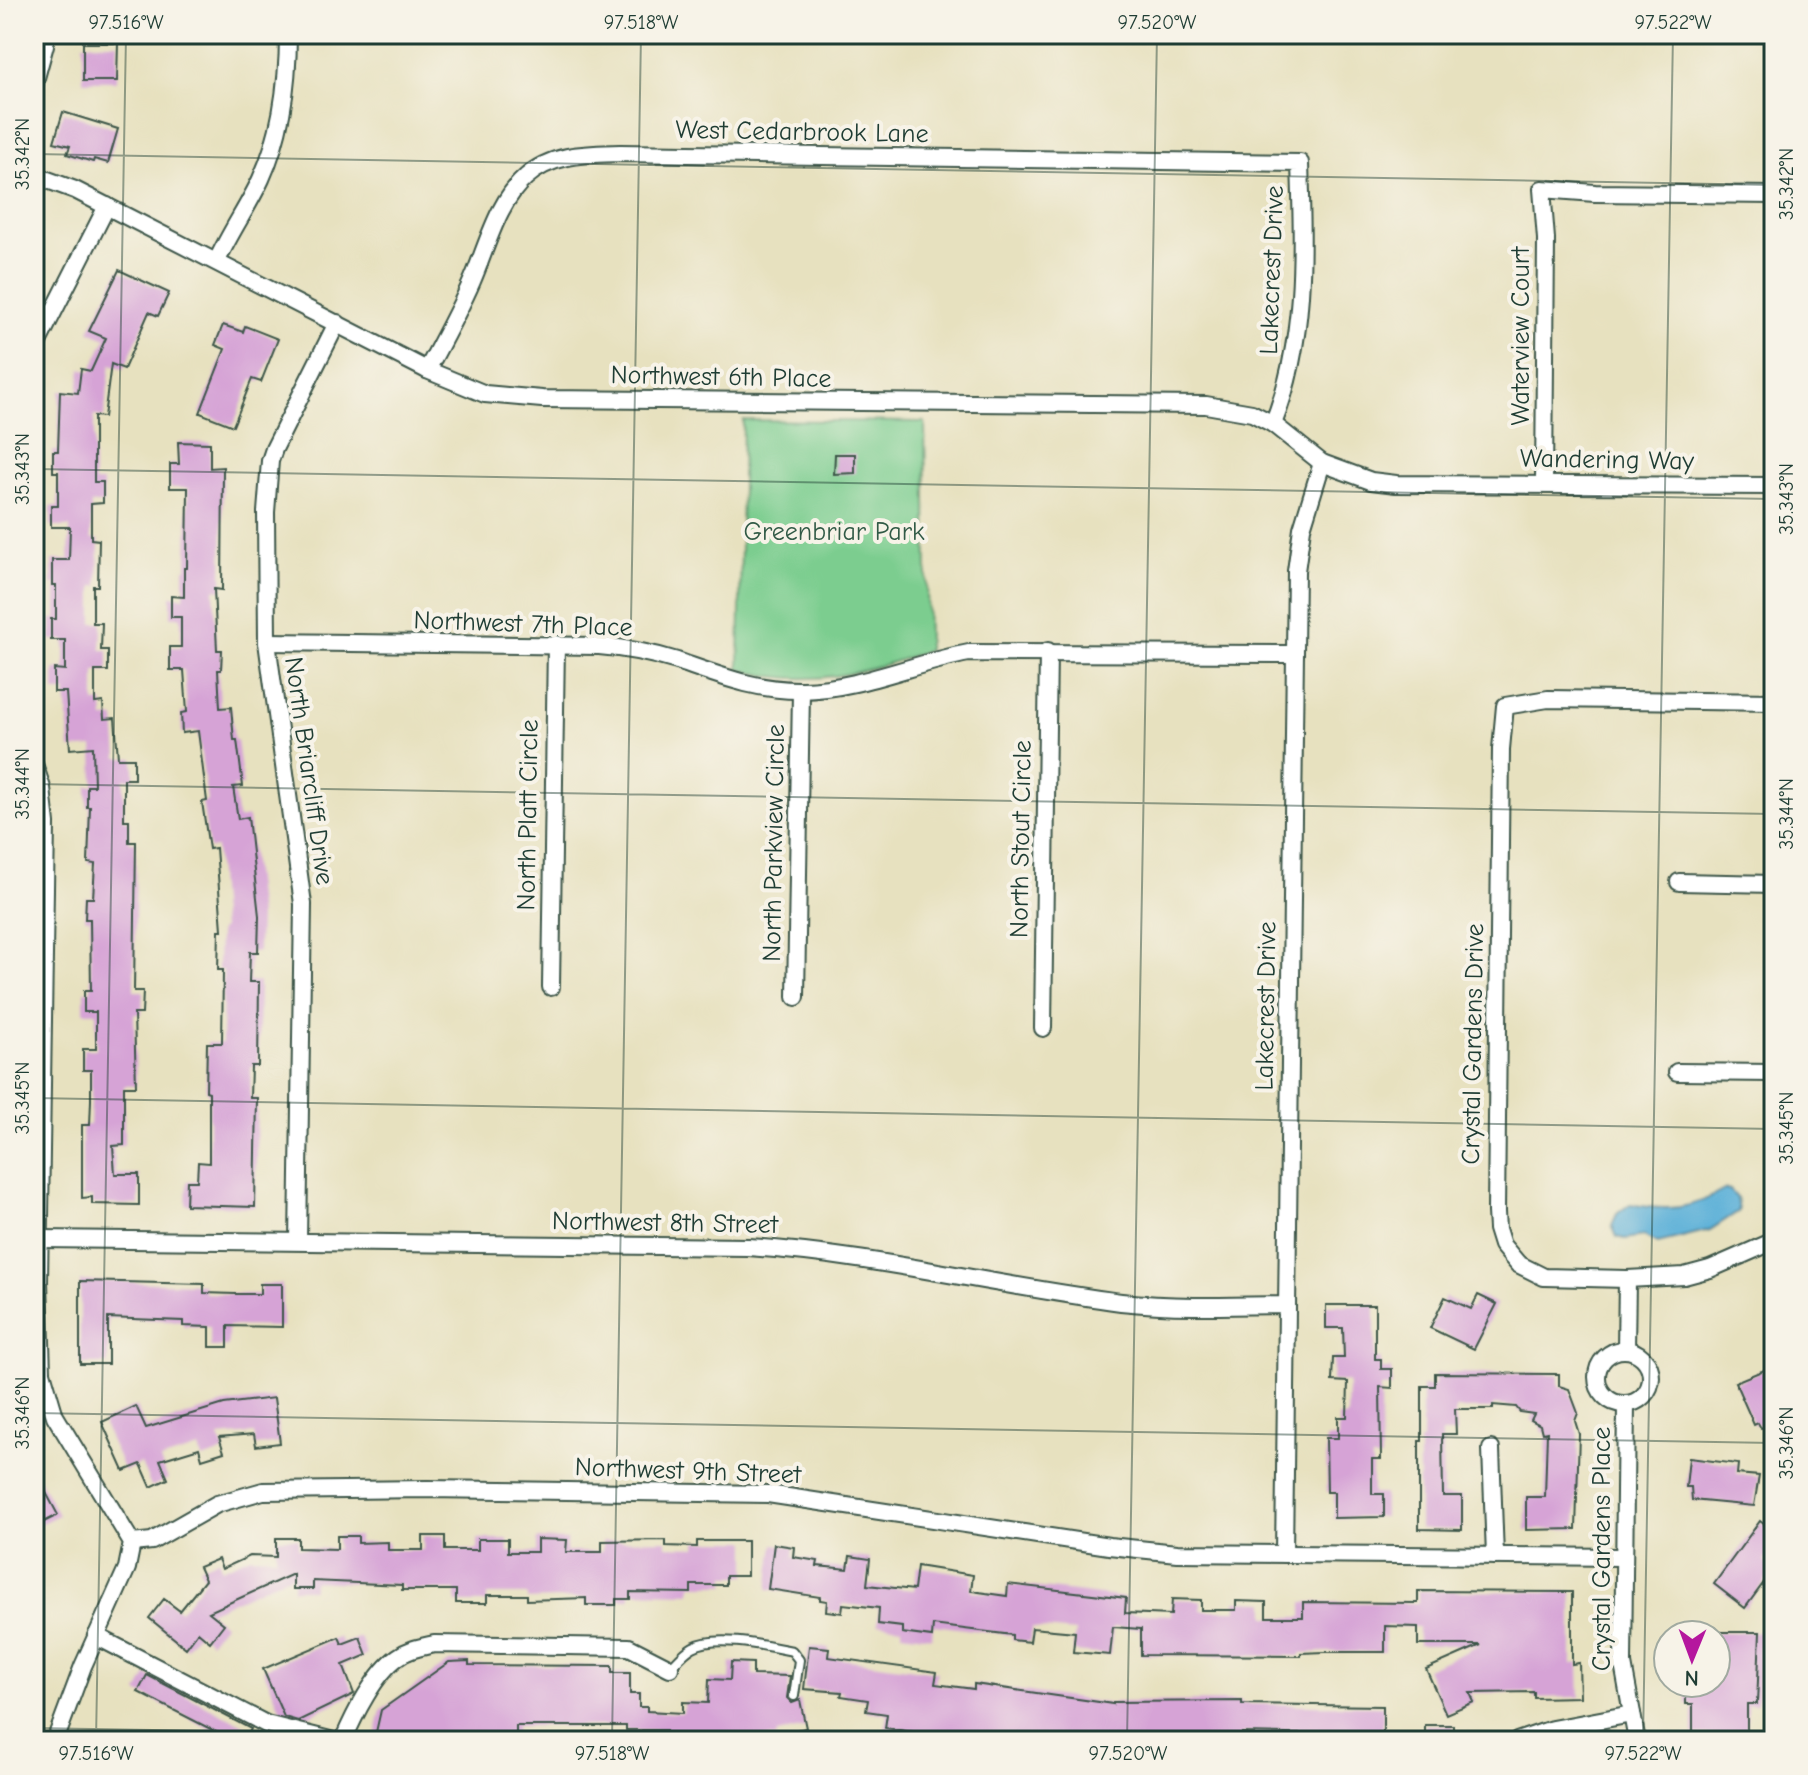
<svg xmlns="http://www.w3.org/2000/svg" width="1808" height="1775" viewBox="0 0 1808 1775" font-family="'Comic Neue',sans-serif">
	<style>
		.green { fill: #7bcd8f; stroke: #4d8562; stroke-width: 2 }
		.water { fill: #5cb0d8; stroke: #3e7686; stroke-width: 2 }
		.building { fill: #d6a3d6 }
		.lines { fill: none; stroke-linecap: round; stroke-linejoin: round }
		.service-casing { stroke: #3d5649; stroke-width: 12 }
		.minor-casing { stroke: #3d5649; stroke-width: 20 }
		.service { stroke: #fff; stroke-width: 8 }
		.minor { stroke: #fff; stroke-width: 16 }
		.ticks { fill: none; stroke: #1f3d34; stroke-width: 2; stroke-opacity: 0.45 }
		.labels { text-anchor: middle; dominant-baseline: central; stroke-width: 8; stroke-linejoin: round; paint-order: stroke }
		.street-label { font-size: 26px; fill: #1f3d34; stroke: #f7f3e8 }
		.park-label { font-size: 26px; fill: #315a46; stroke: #f7f3e8 }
		.neatline { fill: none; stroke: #1f3d34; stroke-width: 3 }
		.ticks-label { font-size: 20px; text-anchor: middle; fill: #1f3d34 }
	</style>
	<rect width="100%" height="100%" fill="#f7f3e8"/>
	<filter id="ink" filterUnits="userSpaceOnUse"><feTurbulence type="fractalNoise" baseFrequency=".0125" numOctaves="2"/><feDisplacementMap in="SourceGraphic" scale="16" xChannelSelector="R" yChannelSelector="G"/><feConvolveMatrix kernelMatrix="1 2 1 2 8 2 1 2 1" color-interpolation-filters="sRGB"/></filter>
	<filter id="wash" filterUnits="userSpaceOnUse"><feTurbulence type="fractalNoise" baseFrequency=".006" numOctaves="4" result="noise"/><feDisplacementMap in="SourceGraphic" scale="32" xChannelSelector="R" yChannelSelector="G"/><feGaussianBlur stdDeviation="1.8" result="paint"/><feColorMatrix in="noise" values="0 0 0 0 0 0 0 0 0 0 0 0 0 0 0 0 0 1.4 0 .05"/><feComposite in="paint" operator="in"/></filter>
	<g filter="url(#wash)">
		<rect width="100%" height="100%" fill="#e7e1bf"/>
		<path class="green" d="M 743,420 L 925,422 L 928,650 C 865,674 805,689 739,669 Z"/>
		<g class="water">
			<path d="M 1726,1189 L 1730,1190 L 1737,1198 L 1739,1211 L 1710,1230 L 1658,1243 L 1644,1236 L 1625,1239 L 1617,1237 L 1612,1225 L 1617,1214 L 1630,1204 C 1669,1212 1692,1209 1726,1189 Z"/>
			<polygon points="594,1735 631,1735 683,1741 507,1741"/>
		</g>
		<g id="blocks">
			<g class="building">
				<polygon points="83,43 118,43 117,81 83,81"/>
				<polygon points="63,112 118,129 108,163 94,159 93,162 67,154 70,146 54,142"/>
				<polygon points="119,270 169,293 158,316 149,312 124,369 111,364 104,417 94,416 94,482 103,482 103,503 91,504 91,539 99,540 98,586 93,586 93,623 102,623 101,650 108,650 108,671 95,671 95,703 103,702 104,719 115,718 118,758 134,758 134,779 124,779 124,820 129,820 129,842 136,842 134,991 143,991 142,1014 134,1014 136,1086 124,1086 124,1145 113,1146 115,1174 139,1174 139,1205 92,1204 92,1197 82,1198 82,1125 90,1125 91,1100 91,1070 83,1070 83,1049 96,1049 96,1012 84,1012 84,991 91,991 90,919 85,919 86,898 93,898 95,864 88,863 90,807 87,807 87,786 94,786 93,747 70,749 66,692 54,692 54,669 65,670 65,640 51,640 51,619 56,619 56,585 52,585 52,560 69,560 70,527 51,527 51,506 58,506 58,472 53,472 53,451 58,451 60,391 78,393 81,369 91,371 106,338 89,331"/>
				<polygon points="223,325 243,332 245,326 278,339 261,382 252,379 233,426 200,413 225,349 215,345"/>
				<polygon points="178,442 210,443 210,468 223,467 222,590 214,589 217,650 222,650 221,670 218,670 220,708 231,707 234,740 237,740 243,786 233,787 238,819 248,817 259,916 258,952 250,952 249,982 259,982 258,1066 251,1066 250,1098 257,1098 255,1207 186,1205 187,1181 197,1181 198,1162 209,1163 209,1092 206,1091 207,1043 222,1043 223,970 218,970 219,930 222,930 216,848 209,849 202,802 207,801 198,731 182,733 181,713 187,712 184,670 170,670 170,647 181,647 181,617 171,617 171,596 184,597 184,568 187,568 188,488 170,488 170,464 179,464"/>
				<polygon points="835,454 855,454 855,473 834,474"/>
				<polygon points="80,1281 204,1284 204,1293 236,1294 260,1294 260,1284 282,1284 282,1327 228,1326 228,1347 210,1347 210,1327 183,1326 183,1321 108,1318 108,1364 80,1364"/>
				<polygon points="1478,1295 1497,1304 1474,1349 1430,1328 1445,1297 1471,1309"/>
				<polygon points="1326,1305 1375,1305 1375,1359 1381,1359 1381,1369 1392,1369 1392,1388 1380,1387 1381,1459 1372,1459 1372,1494 1384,1494 1384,1517 1334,1518 1334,1492 1327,1492 1326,1438 1338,1438 1338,1417 1347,1417 1348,1382 1332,1381 1333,1358 1344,1358 1343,1328 1326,1328"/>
				<polygon points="1769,1368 1774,1379 1774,1423 1761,1428 1758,1423 1754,1425 1735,1382"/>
				<polygon points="1435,1373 1559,1374 1559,1386 1569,1389 1578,1413 1575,1421 1579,1434 1576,1529 1526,1530 1526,1497 1545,1497 1547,1432 1542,1433 1540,1425 1531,1420 1534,1414 1520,1412 1516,1407 1493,1405 1493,1409 1455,1409 1456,1434 1442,1434 1443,1496 1462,1496 1462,1530 1419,1529 1419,1441 1422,1441 1422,1386 1435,1386"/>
				<polygon points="274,1398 280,1443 256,1446 254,1434 219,1437 224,1452 202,1459 199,1448 160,1460 168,1479 151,1487 141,1464 124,1471 102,1422 136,1406 146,1428 224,1404"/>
				<polygon points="1689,1458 1738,1464 1737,1474 1759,1476 1754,1506 1692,1500 1691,1487 1686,1487"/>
				<polygon points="34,1470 58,1515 34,1527"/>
				<polygon points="1760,1521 1774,1532 1774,1548 1764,1561 1773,1570 1745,1608 1714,1584"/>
				<polygon points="337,1536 358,1536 358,1543 388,1542 388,1550 423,1550 423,1536 445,1536 445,1550 478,1550 478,1539 508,1539 508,1552 537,1552 537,1539 567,1540 566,1552 602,1552 602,1541 666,1540 666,1546 697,1547 697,1541 747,1541 747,1576 726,1576 726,1585 691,1585 691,1593 630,1592 630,1599 616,1599 616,1605 586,1605 586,1598 527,1600 527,1595 487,1595 487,1603 456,1603 456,1590 402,1590 402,1585 313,1581 313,1589 293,1589 293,1574 209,1612 224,1624 210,1642 198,1632 186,1648 149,1618 164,1599 180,1611 205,1580 199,1567 218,1559 222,1569 250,1556 276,1557 276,1538 298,1538 298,1548 337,1549"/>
				<polygon points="774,1544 794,1547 793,1557 818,1561 817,1566 848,1569 850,1556 870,1559 867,1585 914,1590 917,1566 973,1575 971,1591 1007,1596 1008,1584 1126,1598 1125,1613 1171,1615 1172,1599 1201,1600 1201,1610 1236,1610 1236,1601 1266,1602 1266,1617 1303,1617 1303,1602 1418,1603 1418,1591 1572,1592 1572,1664 1579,1663 1580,1697 1534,1698 1534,1692 1470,1693 1474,1702 1446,1714 1426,1669 1481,1645 1418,1645 1418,1627 1385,1626 1385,1652 1325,1652 1301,1653 1301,1656 1141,1655 1141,1629 1113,1627 1110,1655 1073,1652 1075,1632 1032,1628 1030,1642 1012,1640 1012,1635 933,1625 932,1637 902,1633 902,1627 878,1624 879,1608 843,1604 842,1613 826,1611 827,1601 820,1600 820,1597 768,1589"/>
				<polygon points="1716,1632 1760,1632 1757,1704 1747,1704 1747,1741 1714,1741 1714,1735 1693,1735 1693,1704 1686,1704 1686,1683 1716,1683"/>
				<polygon points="339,1637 342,1644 360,1637 367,1655 343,1665 354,1694 298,1721 284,1717 263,1669"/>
				<polygon points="809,1646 829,1648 828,1657 937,1672 935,1684 974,1689 974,1684 1113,1704 1113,1702 1242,1701 1242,1704 1383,1706 1383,1741 1338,1741 1338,1735 1242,1733 1242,1741 935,1741 936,1735 885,1728 887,1714 866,1711 868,1700 841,1696 842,1692 804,1689"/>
				<polygon points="469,1661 469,1665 612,1666 612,1673 630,1673 630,1694 639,1694 639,1707 647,1707 647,1711 683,1713 683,1702 708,1703 709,1679 730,1680 731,1662 753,1663 753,1675 790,1676 787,1698 792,1703 800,1700 806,1728 777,1734 776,1738 666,1736 666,1730 626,1730 626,1726 516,1726 516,1734 435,1737 429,1741 374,1741 381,1710 449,1662"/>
				<polygon points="147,1675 251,1729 245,1741 234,1741 138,1692"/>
				<rect x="1425" y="1725" width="28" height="16"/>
			</g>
		</g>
	</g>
	<g filter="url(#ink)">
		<use href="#blocks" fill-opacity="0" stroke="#3d5649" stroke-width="2"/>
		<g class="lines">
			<defs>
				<path id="service" d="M 670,1668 C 677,1661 684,1652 693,1647 C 716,1634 767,1646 792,1651 L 799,1660 L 794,1696"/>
				<g id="minor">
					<polyline points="34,85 45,45 45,34"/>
					<polyline points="34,175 75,190 427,370 485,394 542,399 1206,405 1252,413 1273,424 1322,463 1371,481 1396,484 1774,486"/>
					<path d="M 217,261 C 230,232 248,207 261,179 C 282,133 288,84 288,34"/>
					<polyline points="34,350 107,206"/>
					<path d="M 427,370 C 443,340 459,311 472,281 C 487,247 497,202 526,177 C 552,153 588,154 620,153 L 1300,163 C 1303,251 1306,342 1273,424"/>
					<polyline points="1544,483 1546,239 1542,189 1595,193 1774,195"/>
					<path d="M 267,642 L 599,646 C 625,648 651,653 677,661 C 718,675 757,691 802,690 C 860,689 913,663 969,653 L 1295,654"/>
					<polyline points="1774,702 1548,699 1505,706 1501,749 1496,1212 1497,1229 1502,1245 1518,1264 1544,1277 1627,1279 1684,1276 1710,1269 1774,1241"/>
					<polyline points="34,764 42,788 46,824 39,1281 42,1372 55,1416 132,1543 127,1568 83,1666 55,1741"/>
					<polyline points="1679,882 1774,884"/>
					<polyline points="551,987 556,644"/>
					<polyline points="796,997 801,691"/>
					<polyline points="1043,1028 1048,651"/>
					<polyline points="1677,1072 1774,1073"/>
					<path d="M 40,1239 L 748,1247 C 874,1255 996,1286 1121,1302 C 1176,1308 1231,1306 1286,1305"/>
					<polyline points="298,1241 303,904 267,642 266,512 270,461 274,449 337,323"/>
					<polyline points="1626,1350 1627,1279"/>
					<circle cx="1624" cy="1377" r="27"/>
					<polyline points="1626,1404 1623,1664 1637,1741"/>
					<polyline points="1491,1449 1495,1556"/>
					<polyline points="132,1543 152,1541 217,1504 263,1491 427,1489 768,1494 1109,1546 1177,1553 1623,1557"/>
					<polyline points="1284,1554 1296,571 1302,528 1322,463"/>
					<polyline points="96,1636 266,1724 334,1741"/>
					<path d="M 343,1741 C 354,1715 375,1673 398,1657 C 409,1649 421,1647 434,1644 L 629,1647 L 670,1668"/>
					<polyline points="1517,1741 1552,1729 1632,1714"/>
				</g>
			</defs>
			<use href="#service" class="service-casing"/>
			<use href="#minor" class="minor-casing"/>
			<use href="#service" class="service"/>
			<use href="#minor" class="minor"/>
		</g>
	</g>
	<path class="ticks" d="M 34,154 L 1774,185M 34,469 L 1774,499M 34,784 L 1774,814M 34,1098 L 1774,1129M 34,1413 L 1774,1443M 34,1728 L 800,1741M 96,1741 L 126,34M 612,1741 L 641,34M 1127,1741 L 1157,34M 1643,1741 L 1673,34"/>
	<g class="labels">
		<g class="street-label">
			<text transform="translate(802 132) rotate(1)">West Cedarbrook Lane</text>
			<text transform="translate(1272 270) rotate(-88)">Lakecrest Drive</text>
			<text transform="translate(1521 336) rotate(-90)">Waterview Court</text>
			<text transform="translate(721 377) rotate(1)">Northwest 6th Place</text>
			<text transform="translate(1607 460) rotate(1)">Wandering Way</text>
			<text transform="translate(523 624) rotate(2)">Northwest 7th Place</text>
			<text transform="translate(309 771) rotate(82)">North Briarcliff Drive</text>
			<text transform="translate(528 815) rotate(-89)">North Platt Circle</text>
			<text transform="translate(1021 839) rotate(-89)">North Stout Circle</text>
			<text transform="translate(774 843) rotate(-89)">North Parkview Circle</text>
			<text transform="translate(1266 1006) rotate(-89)">Lakecrest Drive</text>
			<text transform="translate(1473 1044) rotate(-89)">Crystal Gardens Drive</text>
			<text transform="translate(665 1223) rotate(1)">Northwest 8th Street</text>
			<text transform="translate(688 1471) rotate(2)">Northwest 9th Street</text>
			<text transform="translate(1602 1549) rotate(-90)">Crystal Gardens Place</text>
		</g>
		<g class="park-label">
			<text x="834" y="532">Greenbriar Park</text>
		</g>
	</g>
	<rect width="1808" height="1775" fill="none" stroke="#f7f3e8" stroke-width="88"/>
	<g transform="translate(1692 1659) rotate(181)"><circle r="38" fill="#f7f3e8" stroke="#a1aaa0" stroke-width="2"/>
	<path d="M0-6L14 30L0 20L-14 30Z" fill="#b5179e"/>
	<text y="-12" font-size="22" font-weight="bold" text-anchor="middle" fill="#1f3d34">N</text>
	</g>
	<rect x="44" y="44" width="1720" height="1687" class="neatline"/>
	<g class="ticks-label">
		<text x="126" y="29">97.516°W</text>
		<text x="641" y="29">97.518°W</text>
		<text x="1157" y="29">97.520°W</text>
		<text x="1673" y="29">97.522°W</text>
		<text transform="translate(22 154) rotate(-90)" y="7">35.342°N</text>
		<text transform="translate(1786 184) rotate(-90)" y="7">35.342°N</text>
		<text transform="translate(22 469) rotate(-90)" y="7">35.343°N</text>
		<text transform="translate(1786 499) rotate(-90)" y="7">35.343°N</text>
		<text transform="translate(22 784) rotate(-90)" y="7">35.344°N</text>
		<text transform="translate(1786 814) rotate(-90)" y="7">35.344°N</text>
		<text transform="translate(22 1098) rotate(-90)" y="7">35.345°N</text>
		<text transform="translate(1786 1128) rotate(-90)" y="7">35.345°N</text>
		<text transform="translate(22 1413) rotate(-90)" y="7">35.346°N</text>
		<text transform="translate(1786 1443) rotate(-90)" y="7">35.346°N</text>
		<text x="96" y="1760">97.516°W</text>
		<text x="612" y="1760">97.518°W</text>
		<text x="1128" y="1760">97.520°W</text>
		<text x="1643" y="1760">97.522°W</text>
	</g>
</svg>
